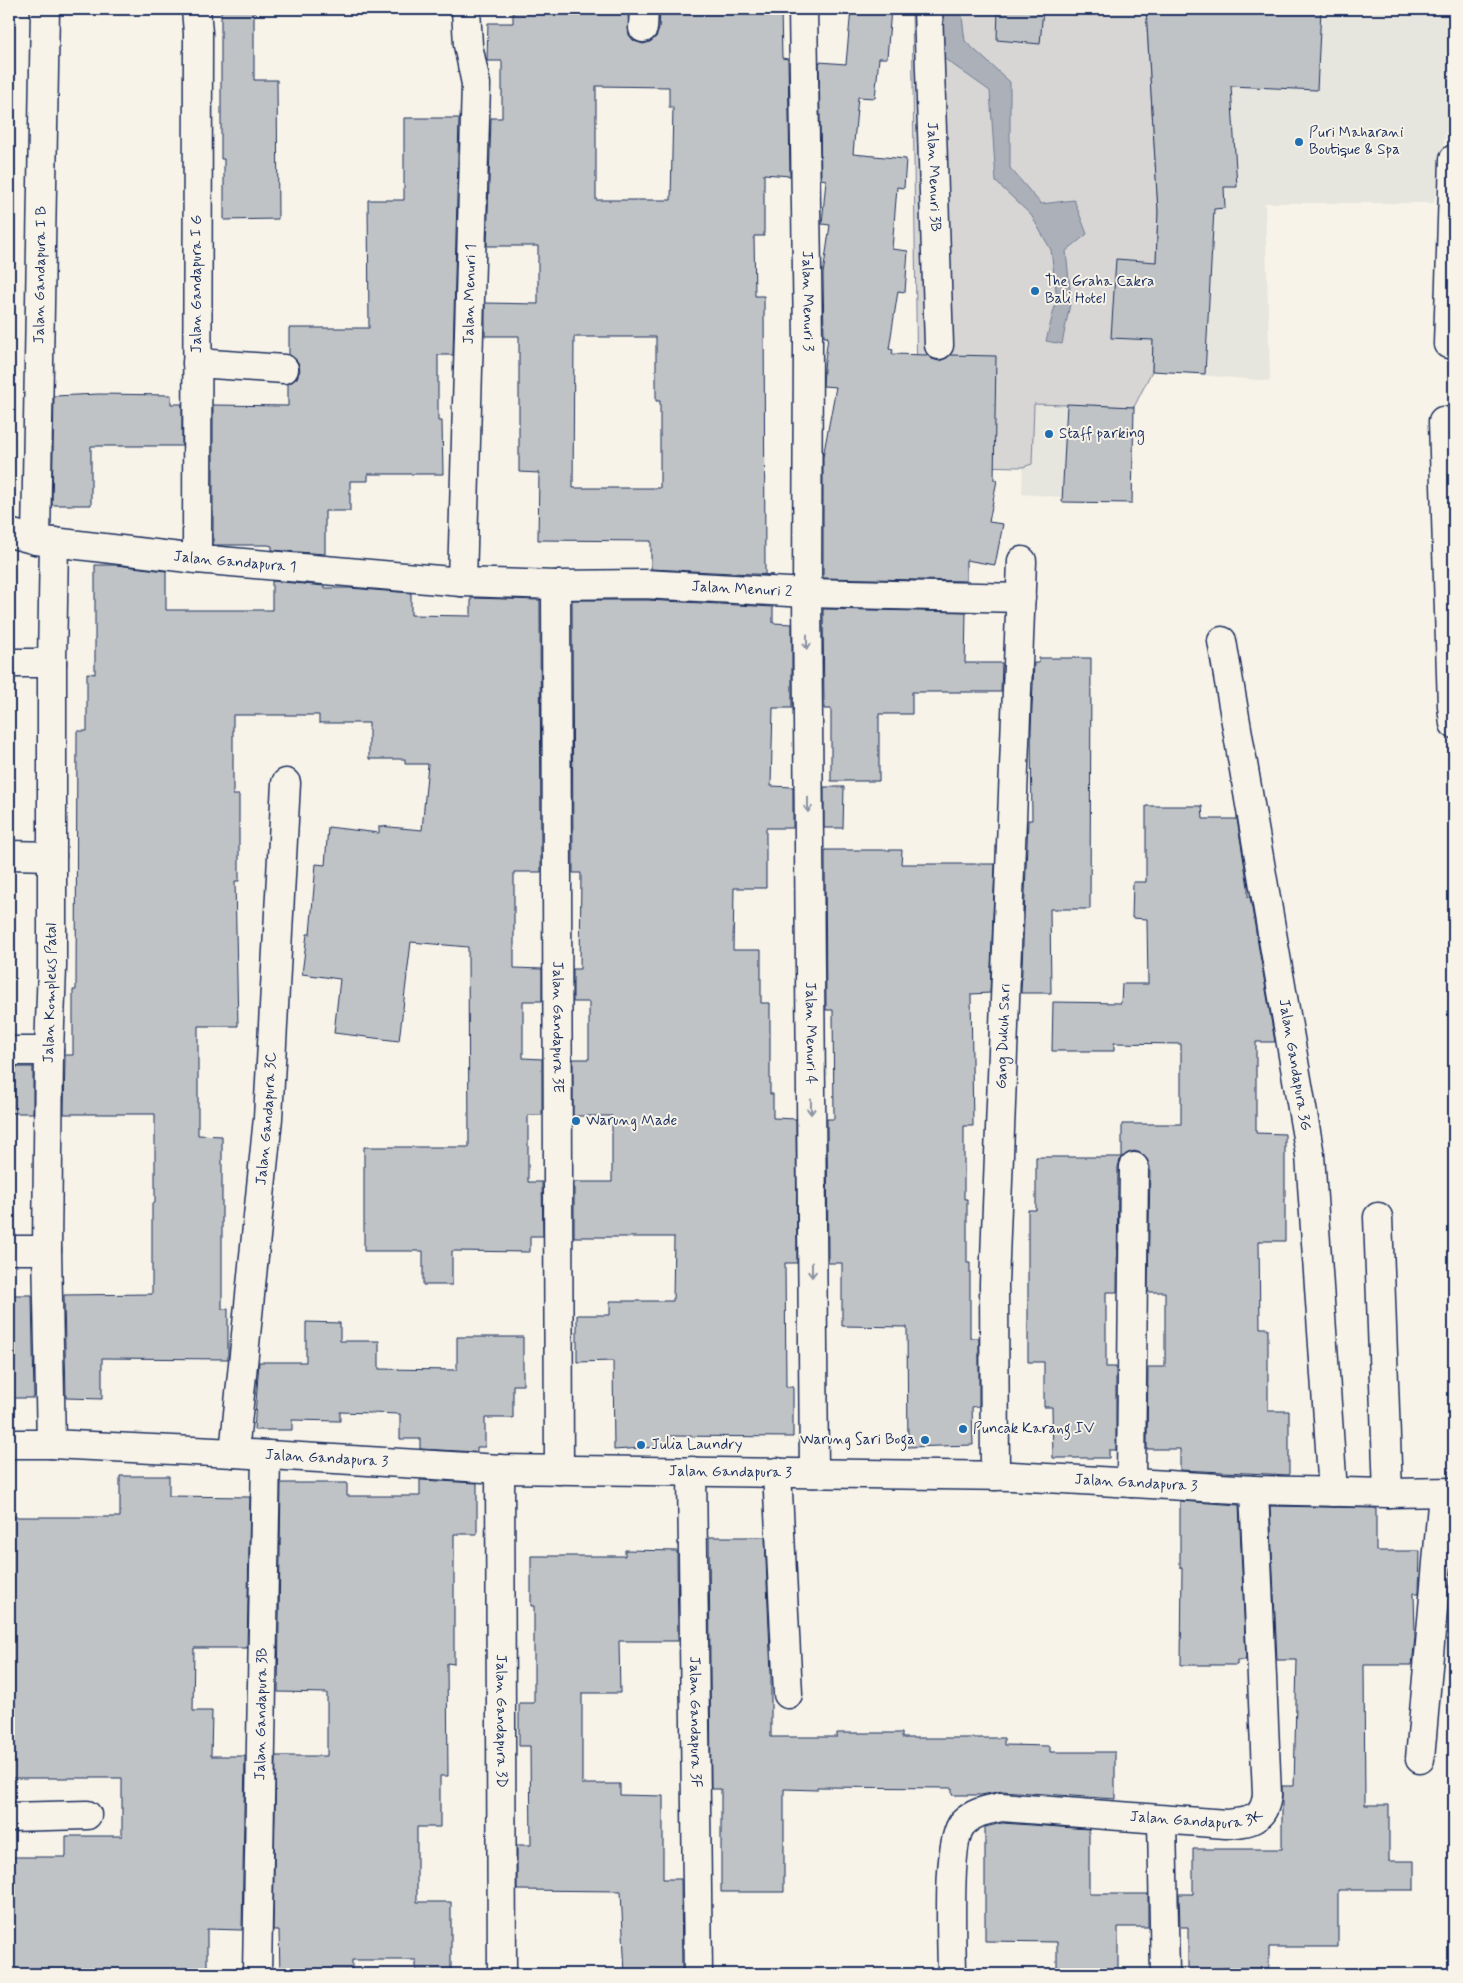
<svg xmlns="http://www.w3.org/2000/svg" width="1463" height="1983" viewBox="0 0 1463 1983" font-family="Mynerve,sans-serif">
	<style>
		.built { fill: #e6e5de }
		.green { fill: #d7d6d4; stroke: #798299 }
		.water { fill: #acb0b9; stroke: #727c95 }
		.building { fill: #c0c3c5; stroke: #1b2f5e; fill-rule: evenodd }
		.lines { fill: none; stroke-linecap: round; stroke-linejoin: round }
		.minor-casing { stroke: #1b2f5e; stroke-width: 31 }
		.minor { stroke: #f7f3e8; stroke-width: 28 }
		.oneway { stroke: #8991a3 }
		.poi-dot { fill: #1f6fb2; stroke: #f7f3e8; stroke-width: 2 }
		.labels { text-anchor: middle; dominant-baseline: central; stroke-width: 4; stroke-linejoin: round; paint-order: stroke }
		.poi-label { font-size: 15px; fill: #1b2f5e; stroke: #f7f3e8; text-anchor: start }
		.street-label { font-size: 15px; fill: #1b2f5e; stroke: #f7f3e8 }
	</style>
	<rect width="100%" height="100%" fill="#f7f3e8"/>
	<filter id="ink" filterUnits="userSpaceOnUse"><feTurbulence type="fractalNoise" baseFrequency=".02" numOctaves="2"/><feDisplacementMap in="SourceGraphic" scale="10" xChannelSelector="R" yChannelSelector="G"/><feConvolveMatrix kernelMatrix="1 2 1 2 8 2 1 2 1" color-interpolation-filters="sRGB"/></filter>
	<g filter="url(#ink)">
		<polygon class="built" points="912,9 1454,9 1454,83 1434,203 1265,203 1270,381 1152,371 1134,407 1132,503 1062,502 1061,497 1022,494 1023,467 918,465"/>
		<polygon class="green" points="912,9 1146,9 1158,211 1152,371 1134,407 1034,404 1032,464 1023,467 918,465"/>
		<polygon class="water" points="936,9 961,9 965,41 1010,82 1010,168 1041,204 1074,200 1087,234 1066,251 1071,299 1062,344 1046,341 1057,298 1051,250 1031,215 996,182 990,91 942,57"/>
		<g class="building">
			<polygon points="221,9 254,9 254,80 277,80 278,219 224,220 224,159 221,159"/>
			<path d="M 513,9 L 547,9 L 547,12 L 628,12 L 629,35 L 634,41 L 643,44 L 650,42 L 656,37 L 659,29 L 660,12 L 670,12 L 670,9 L 781,9 L 782,58 L 788,59 L 790,176 L 764,174 L 764,236 L 754,236 L 755,296 L 764,296 L 765,575 L 773,575 L 651,569 L 651,541 L 538,540 L 539,473 L 519,472 L 519,336 L 485,336 L 485,303 L 538,304 L 538,246 L 487,246 L 491,118 L 502,118 L 502,61 L 487,61 L 488,23 L 513,23 ZM 596,86 L 669,87 L 669,107 L 673,107 L 671,200 L 596,200 ZM 574,337 L 656,337 L 656,401 L 660,401 L 660,488 L 573,488 Z"/>
			<polygon points="851,9 891,9 887,58 879,58 875,98 858,97 853,154 906,159 904,188 897,187 892,249 908,251 905,292 898,291 889,349 893,350 892,354 927,355 932,359 939,361 947,358 950,355 996,356 994,480 997,480 989,522 1003,524 995,565 966,560 966,581 823,578 823,457 836,387 823,386 824,368 828,337 824,337 823,274 830,225 822,224 826,180 821,179 819,62 846,64"/>
			<polygon points="998,9 1043,9 1040,44 997,40"/>
			<polygon points="1146,9 1321,9 1317,90 1231,86 1237,187 1224,187 1225,208 1214,209 1205,374 1152,371 1153,340 1111,338 1116,259 1156,262 1158,211"/>
			<polygon points="404,118 459,118 453,355 438,355 438,421 442,421 443,474 368,474 368,481 350,481 350,511 325,511 325,554 272,550 272,546 268,545 213,545 213,405 288,406 288,384 297,378 300,370 298,362 289,355 289,328 369,328 368,200 404,200"/>
			<polygon points="99,394 171,395 171,404 182,404 182,446 91,446 91,505 52,505 54,396"/>
			<polygon points="1067,404 1134,407 1132,503 1062,502"/>
			<polygon points="95,565 116,565 166,571 166,610 272,610 272,581 324,586 324,588 349,588 411,593 411,615 471,616 471,598 540,600 541,872 514,872 514,968 542,969 542,1001 523,1001 523,1058 542,1059 542,1115 528,1115 528,1182 542,1182 543,1236 530,1236 530,1252 452,1251 452,1285 423,1285 423,1251 364,1251 364,1147 469,1147 468,947 411,942 399,1041 334,1033 340,979 302,974 307,934 310,934 316,864 325,865 328,827 379,833 379,826 422,830 428,764 405,764 405,759 369,759 369,723 319,723 319,715 233,715 233,795 239,795 239,881 235,881 238,1026 198,1026 198,1135 222,1136 222,1309 228,1309 228,1359 102,1358 102,1399 66,1398 64,1295 152,1294 152,1203 155,1203 155,1114 64,1114 65,1055 73,1055 73,990 76,990 77,731 87,731 87,673 95,674"/>
			<polygon points="572,600 647,600 773,607 773,623 792,624 792,708 773,708 771,786 793,787 793,828 766,828 766,888 734,888 733,950 761,950 761,1003 770,1003 770,1094 773,1094 773,1118 796,1119 797,1263 785,1263 786,1387 793,1387 793,1437 670,1436 671,1446 614,1450 613,1361 577,1362 577,1315 610,1315 610,1301 673,1301 674,1237 574,1237 574,1182 612,1182 612,1116 573,1116 573,1059 589,1059 589,1002 573,1002 573,969 580,969 581,873 573,873"/>
			<polygon points="823,609 966,612 965,663 1002,663 1001,692 912,692 912,714 879,714 879,781 831,781 831,709 824,709"/>
			<polygon points="1039,658 1091,658 1090,909 1050,909 1051,993 1021,993 1028,820 1032,820 1031,730 1034,663 1039,663"/>
			<polygon points="824,787 844,787 843,828 824,828"/>
			<polygon points="1146,806 1202,806 1203,819 1237,819 1248,887 1248,897 1250,897 1275,1042 1256,1042 1256,1133 1285,1134 1285,1241 1259,1241 1260,1328 1268,1328 1268,1411 1289,1411 1289,1475 1180,1470 1180,1449 1147,1449 1148,1367 1165,1367 1165,1292 1148,1292 1150,1167 1147,1159 1141,1153 1134,1151 1126,1154 1120,1160 1118,1167 1117,1292 1106,1292 1106,1367 1116,1367 1116,1450 1109,1450 1109,1458 1053,1458 1052,1407 1044,1407 1044,1362 1028,1362 1028,1210 1036,1210 1036,1157 1122,1157 1122,1124 1181,1124 1181,1044 1114,1043 1114,1051 1052,1051 1053,1002 1121,1003 1122,984 1148,984 1147,919 1132,918 1133,882 1146,882"/>
			<polygon points="825,850 902,850 901,864 995,864 990,993 971,994 973,1126 964,1126 964,1199 967,1199 967,1263 970,1263 970,1338 979,1338 979,1406 972,1407 973,1445 908,1447 907,1327 842,1326 842,1263 828,1263 827,1119 834,1119 833,1010 826,1010"/>
			<rect x="9" y="1067" width="24" height="46"/>
			<polygon points="9,1295 32,1295 34,1398 9,1398"/>
			<polygon points="306,1322 340,1323 340,1341 379,1341 379,1369 457,1370 457,1337 523,1337 523,1385 513,1385 513,1418 485,1418 485,1447 477,1447 477,1452 420,1449 420,1439 400,1439 400,1414 340,1412 340,1421 292,1420 292,1430 254,1430 259,1362 306,1362"/>
			<polygon points="120,1476 169,1476 169,1496 250,1497 247,1648 194,1648 193,1711 212,1711 211,1756 245,1756 242,1930 207,1929 207,1974 105,1971 105,1974 9,1974 9,1857 66,1857 66,1836 122,1836 122,1778 9,1778 9,1711 11,1711 9,1517 120,1517"/>
			<polygon points="420,1480 477,1483 477,1534 454,1534 454,1664 447,1663 448,1776 440,1776 440,1827 417,1827 417,1902 451,1902 451,1974 416,1974 416,1960 352,1960 352,1974 280,1974 279,1930 273,1930 276,1756 327,1756 327,1693 278,1692 281,1483 347,1483 347,1496 420,1496"/>
			<polygon points="1180,1501 1239,1505 1246,1660 1237,1660 1237,1665 1181,1665 1182,1568 1180,1568"/>
			<polygon points="1270,1506 1376,1508 1376,1551 1420,1551 1419,1593 1414,1593 1415,1637 1412,1665 1364,1665 1365,1805 1389,1805 1389,1861 1414,1861 1414,1890 1338,1890 1338,1947 1269,1947 1269,1968 1222,1968 1222,1974 1188,1974 1188,1927 1180,1927 1179,1894 1193,1894 1193,1849 1282,1849 1282,1786 1294,1786 1297,1660 1277,1660"/>
			<polygon points="709,1537 765,1537 771,1674 771,1737 837,1737 837,1733 902,1733 902,1738 1004,1738 1004,1745 1050,1746 1050,1752 1115,1752 1115,1799 1002,1791 981,1795 952,1795 952,1788 817,1787 817,1790 784,1789 784,1892 721,1892 721,1789 711,1789"/>
			<polygon points="625,1550 677,1551 678,1641 619,1641 620,1693 582,1693 582,1784 620,1784 620,1795 663,1796 663,1879 681,1879 682,1974 625,1974 621,1891 517,1890 517,1845 531,1845 530,1746 519,1746 519,1703 534,1703 534,1606 531,1606 531,1556 625,1556"/>
			<polygon points="1002,1823 1089,1829 1089,1894 1148,1894 1148,1927 1118,1927 1118,1974 1057,1974 1057,1942 985,1941 985,1827"/>
		</g>
		<g class="lines">
			<defs>
				<g id="minor">
					<polyline points="196,9 198,33 197,559"/>
					<path id="s1" d="M 803,9 L 808,337 L 807,593 L 814,1473"/>
					<path id="s2" d="M 928,9 L 939,345"/>
					<polyline points="643,28 644,9"/>
					<polyline points="1448,344 1454,159"/>
					<polyline points="197,363 284,369"/>
					<polyline points="1443,421 1452,706 1454,724"/>
					<path id="s3" d="M 9,533 L 36,540 L 197,559 L 462,582 L 556,585 L 644,584 L 807,593 L 1021,598"/>
					<path id="s4" d="M 36,540 L 45,9"/>
					<path id="s5" d="M 462,582 L 476,84 L 468,45 L 466,9"/>
					<path id="s6" d="M 556,585 L 559,1470"/>
					<path id="s7" d="M 1222,641 L 1310,1155 L 1333,1492"/>
					<polyline points="9,663 52,663"/>
					<polyline points="9,855 52,856"/>
					<polyline points="9,1051 49,1051"/>
					<polyline points="1378,1217 1388,1493"/>
					<polyline points="9,1250 47,1250"/>
					<path id="s8" d="M 9,1444 L 51,1444 L 234,1453 L 500,1469 L 1012,1476 L 1254,1490 L 1388,1493 L 1454,1492"/>
					<path id="s9" d="M 51,1444 L 47,1250 L 49,1051 L 52,967 L 52,663 L 54,542"/>
					<path id="s10" d="M 234,1453 L 268,1118 L 286,783"/>
					<path id="s11" d="M 500,1469 L 502,1974"/>
					<path id="s12" d="M 692,1471 L 698,1974"/>
					<polyline points="777,1472 788,1694"/>
					<path id="s13" d="M 995,1476 L 994,1284 L 1022,561"/>
					<polyline points="1131,1483 1134,1167"/>
					<polyline points="1420,1759 1443,1493"/>
					<polyline points="9,1817 87,1815"/>
					<polyline points="1162,1821 1165,1974"/>
					<path id="s14" d="M 257,1974 L 266,1455"/>
					<path id="s15" d="M 952,1974 C 952,1946 946,1841 963,1823 C 974,1812 987,1810 1001,1807 L 1226,1824 C 1249,1822 1264,1821 1267,1795 L 1254,1490"/>
				</g>
			</defs>
			<use href="#minor" class="minor-casing"/>
			<use href="#minor" class="minor"/>
		</g>
		<defs><path id="oneway-shaft" d="M-6 0H5M1.5-3L5.5 0L1.5 3" fill="none" stroke-width="1.6" stroke-linecap="round" stroke-linejoin="round" transform="scale(1.25)"/></defs>
		<g class="oneway">
			<use href="#oneway-shaft" transform="translate(807 642) rotate(90)"/>
			<use href="#oneway-shaft" transform="translate(808 805) rotate(90)"/>
			<use href="#oneway-shaft" transform="translate(811 1107) rotate(90)"/>
			<use href="#oneway-shaft" transform="translate(812 1270) rotate(90)"/>
		</g>
	</g>
	<g class="poi-dot">
		<circle cx="1299" cy="142" r="5"/>
		<circle cx="1035" cy="291" r="5"/>
		<circle cx="1049" cy="434" r="5"/>
		<circle cx="576" cy="1121" r="5"/>
		<circle cx="963" cy="1429" r="5"/>
		<circle cx="925" cy="1440" r="5"/>
		<circle cx="641" cy="1445" r="5"/>
	</g>
	<g class="labels">
		<g class="poi-label">
			<text x="1309" y="133">Puri Maharani<tspan x="1309" dy="17">Boutique &amp; Spa</tspan></text>
			<text x="1045" y="282">The Graha Cakra<tspan x="1045" dy="17">Bali Hotel</tspan></text>
			<text x="1059" y="434">Staff parking</text>
			<text x="586" y="1121">Warung Made</text>
			<text x="973" y="1429">Puncak Karang IV</text>
			<text x="915" y="1440" text-anchor="end">Warung Sari Boga</text>
			<text x="651" y="1445">Julia Laundry</text>
		</g>
		<g class="street-label">
			<text stroke="none"><textPath href="#s2" startOffset="168">Jalan Menuri 3B</textPath></text>
			<text stroke="none"><textPath href="#s4" startOffset="265">Jalan Gandapura I B</textPath></text>
			<text transform="translate(197 284) rotate(-90)">Jalan Gandapura I G</text>
			<text stroke="none"><textPath href="#s5" startOffset="288">Jalan Menuri 1</textPath></text>
			<text stroke="none"><textPath href="#s1" startOffset="292">Jalan Menuri 3</textPath></text>
			<text stroke="none"><textPath href="#s3" startOffset="228">Jalan Gandapura 1</textPath></text>
			<text stroke="none"><textPath href="#s3" startOffset="736">Jalan Menuri 2</textPath></text>
			<text stroke="none"><textPath href="#s9" startOffset="451">Jalan Kompleks Patal</textPath></text>
			<text stroke="none"><textPath href="#s6" startOffset="442">Jalan Gandapura 3E</textPath></text>
			<text stroke="none"><textPath href="#s1" startOffset="1024">Jalan Menuri 4</textPath></text>
			<text stroke="none"><textPath href="#s13" startOffset="440">Gang Dukuh Sari</textPath></text>
			<text stroke="none"><textPath href="#s7" startOffset="430">Jalan Gandapura 3G</textPath></text>
			<text stroke="none"><textPath href="#s10" startOffset="336">Jalan Gandapura 3C</textPath></text>
			<text stroke="none"><textPath href="#s8" startOffset="318">Jalan Gandapura 3</textPath></text>
			<text stroke="none"><textPath href="#s8" startOffset="722">Jalan Gandapura 3</textPath></text>
			<text stroke="none"><textPath href="#s8" startOffset="1128">Jalan Gandapura 3</textPath></text>
			<text stroke="none"><textPath href="#s14" startOffset="260">Jalan Gandapura 3B</textPath></text>
			<text stroke="none"><textPath href="#s11" startOffset="252">Jalan Gandapura 3D</textPath></text>
			<text stroke="none"><textPath href="#s12" startOffset="251">Jalan Gandapura 3F</textPath></text>
			<text stroke="none"><textPath href="#s15" startOffset="391">Jalan Gandapura 3K</textPath></text>
		</g>
	</g>
	<rect width="1463" height="1983" fill="none" stroke="#f7f3e8" stroke-width="30"/>
	<rect x="15" y="15" width="1433" height="1953" fill="none" stroke="#1b2f5e" stroke-width="2" filter="url(#ink)"/>
</svg>
